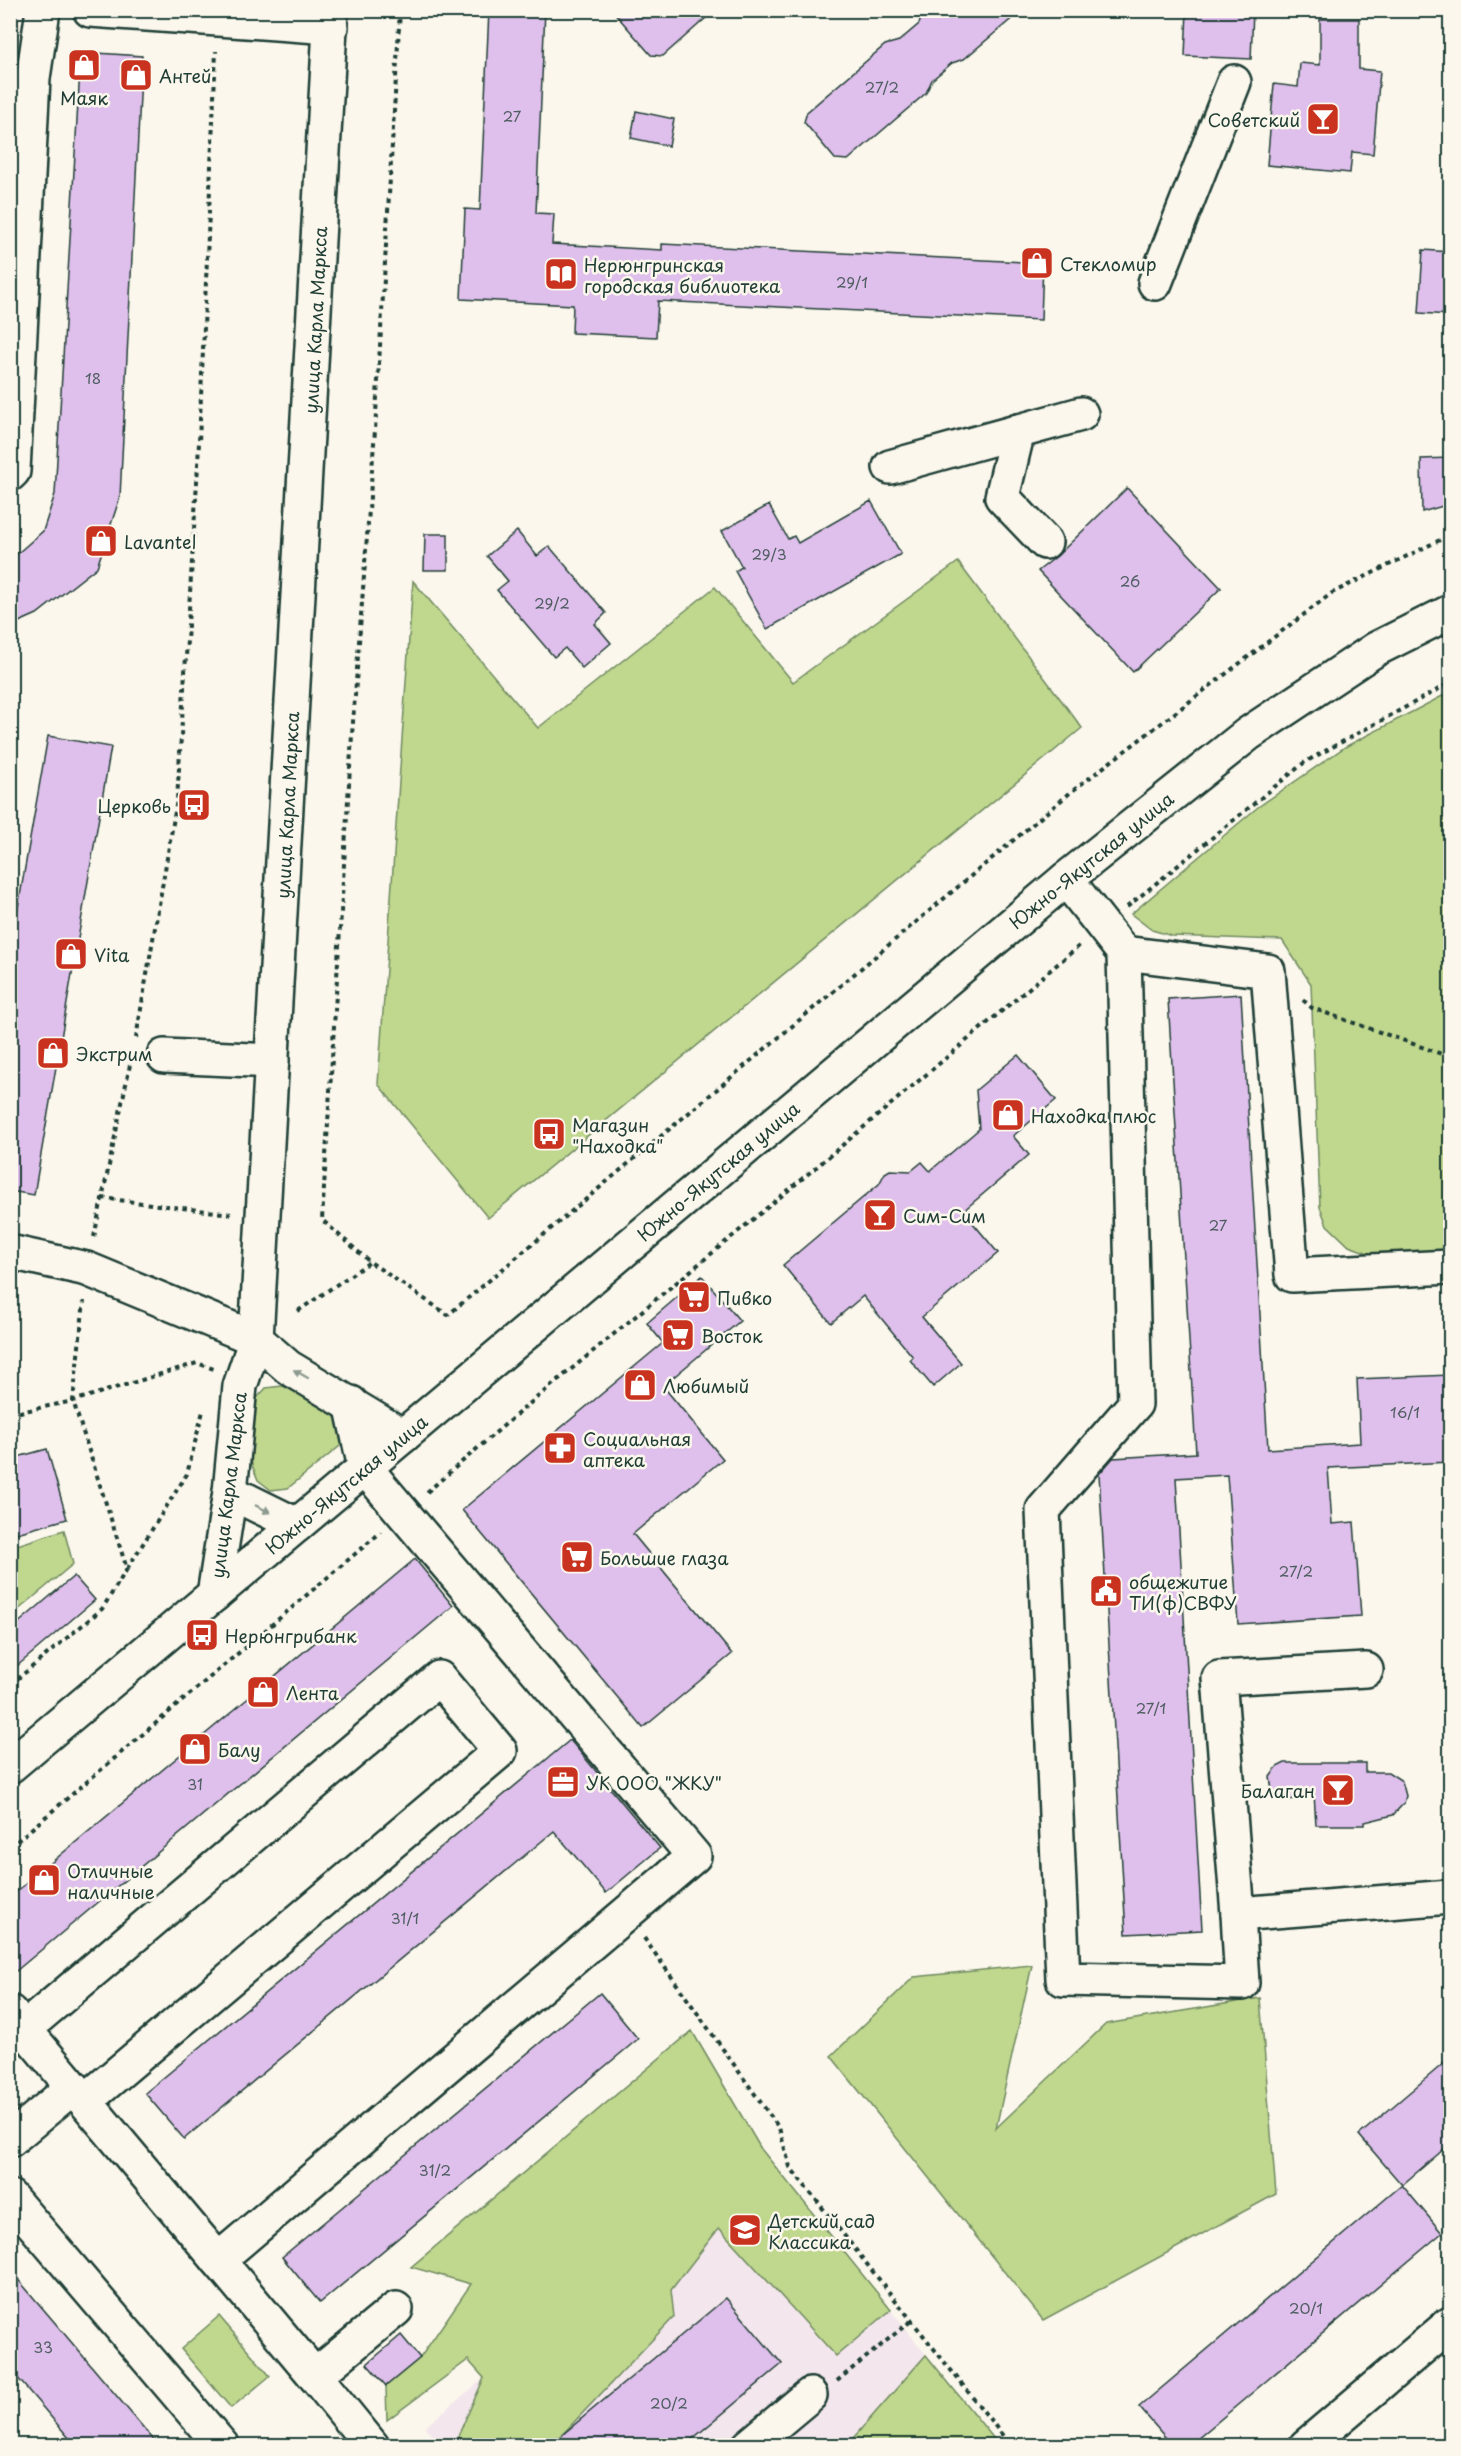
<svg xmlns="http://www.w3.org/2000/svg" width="1461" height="2456" viewBox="0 0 1461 2456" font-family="'Playpen Sans',sans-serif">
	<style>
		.built { fill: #f3e6ec }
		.green { fill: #c0d78e; stroke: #708a61; stroke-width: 1.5 }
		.building { fill: #dfbfeb; stroke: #1f3d34; stroke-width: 1.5 }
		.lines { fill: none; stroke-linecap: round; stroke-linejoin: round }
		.minor-casing { stroke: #1f3d34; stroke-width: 38 }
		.path { stroke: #1f3d34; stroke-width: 4; stroke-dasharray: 4.5 4.5; stroke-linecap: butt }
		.minor { stroke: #fbf7ec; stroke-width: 33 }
		.oneway { fill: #8d9a90 }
		.labels { text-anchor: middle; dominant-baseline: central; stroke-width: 5; stroke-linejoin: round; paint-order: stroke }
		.number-label { font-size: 15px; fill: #4f5e62 }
		.poi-label { font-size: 18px; fill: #1f3d34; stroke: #fbf7ec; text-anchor: start }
		.street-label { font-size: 18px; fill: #1f3d34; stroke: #fbf7ec }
	</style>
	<rect width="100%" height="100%" fill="#fbf7ec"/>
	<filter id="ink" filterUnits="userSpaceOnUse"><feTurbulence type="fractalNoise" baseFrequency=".0167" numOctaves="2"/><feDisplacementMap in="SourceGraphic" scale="12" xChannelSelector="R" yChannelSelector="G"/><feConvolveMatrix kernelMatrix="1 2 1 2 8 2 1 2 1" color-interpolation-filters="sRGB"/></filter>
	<g filter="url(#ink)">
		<polygon class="built" points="761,2149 999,2445 440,2446 425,2427"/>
		<g class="green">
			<polygon points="958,562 1082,728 488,1218 378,1084 413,581 538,728 715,587 793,682"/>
			<polygon points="1450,692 1450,1251 1371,1254 1349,1246 1327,1225 1320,1207 1311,984 1282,940 1172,936 1152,930 1131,914 1258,807 1345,747"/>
			<path d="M 282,1386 C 314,1399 331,1400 344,1434 L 340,1446 L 288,1488 L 271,1490 L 258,1480 L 252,1465 L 249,1443 L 256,1399 L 266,1388 Z"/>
			<polygon points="64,1530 73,1564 11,1616 11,1547"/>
			<polygon points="1032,1965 996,2128 1106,2024 1260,1998 1276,2194 1043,2320 831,2056 914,1977"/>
			<polygon points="692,2031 761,2149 891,2310 836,2356 719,2228 671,2290 674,2317 557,2440 562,2445 454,2445 484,2378 468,2360 387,2420 386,2386 420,2358 471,2284 411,2267"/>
			<polygon points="219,2316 270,2376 231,2408 181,2349"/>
			<polygon points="926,2355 999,2445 847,2445"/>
		</g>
		<g class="building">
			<polygon points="489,10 545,10 536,213 554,214 552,244 662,250 662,244 1043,263 1041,320 658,301 656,337 572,333 573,305 461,299 465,209 480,210"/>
			<polygon points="612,10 715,10 663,56 651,55"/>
			<polygon points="924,10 1022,10 964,59 952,63 932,80 926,93 848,160 835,159 804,122 807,112 885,45 899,41 919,24"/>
			<polygon points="1187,10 1253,10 1251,59 1185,56"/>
			<polygon points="1320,19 1359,19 1359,69 1380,71 1373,154 1352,152 1350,173 1267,165 1274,84 1298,87 1300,63 1320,65"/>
			<polygon points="81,52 142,56 120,497 97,567 37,614 10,626 10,560 43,531 55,494"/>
			<polygon points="636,111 674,119 669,146 631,138"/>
			<polygon points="1423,250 1450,252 1450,315 1419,313"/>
			<polygon points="1450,458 1450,504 1422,512 1421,459"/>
			<polygon points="1127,488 1221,588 1133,672 1038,571 1057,556"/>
			<polygon points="871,501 901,554 767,629 735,571 742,567 722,531 769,505 788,539 794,536 798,543"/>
			<polygon points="517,531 537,556 549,546 606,613 595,624 611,643 582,668 565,648 554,657 497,590 508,581 487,556"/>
			<polygon points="425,534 448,534 448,570 424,570"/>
			<polygon points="48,736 111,747 34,1195 10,1191 10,953"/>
			<polygon points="1241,994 1268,1449 1360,1443 1357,1379 1450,1375 1450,1462 1328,1468 1332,1524 1354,1522 1361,1616 1238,1624 1227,1475 1176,1478 1202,1930 1126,1934 1099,1474 1113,1458 1196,1453 1168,999"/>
			<polygon points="1018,1055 1056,1100 1013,1136 1029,1155 963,1211 998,1253 922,1317 961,1363 933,1387 910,1360 913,1357 863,1296 831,1323 783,1265 879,1184 885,1173 890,1170 911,1171 922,1162 930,1171 979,1129 976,1090"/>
			<polygon points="702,1276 740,1321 663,1386 723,1459 633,1534 732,1654 643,1728 462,1510 663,1343 647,1323"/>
			<polygon points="47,1449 67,1519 10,1535 10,1459"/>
			<polygon points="415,1559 453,1606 10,1976 10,1897"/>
			<polygon points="74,1576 95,1600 10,1672 10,1630"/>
			<polygon points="570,1740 660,1848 606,1893 554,1831 184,2139 145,2093"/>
			<polygon points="1285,1763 1365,1763 1365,1772 1388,1772 1402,1781 1406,1796 1404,1803 1393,1815 1365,1822 1365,1825 1316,1825 1314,1794 1289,1800 1277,1796 1272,1790 1270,1777 1277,1767"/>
			<polygon points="600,1993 638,2039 320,2303 282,2257"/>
			<polygon points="1450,2058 1450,2144 1402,2185 1359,2135"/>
			<polygon points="1402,2185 1442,2233 1190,2445 1172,2445 1139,2407"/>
			<polygon points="10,2270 56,2324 158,2445 75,2445 10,2369"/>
			<polygon points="726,2298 782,2364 685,2445 550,2445"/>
			<polygon points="401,2335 420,2358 386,2386 367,2364"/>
		</g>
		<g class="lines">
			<defs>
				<g id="minor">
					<polyline points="90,10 331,27"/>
					<polyline points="1155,283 1234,82"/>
					<polyline points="1018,431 1002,497 1045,542"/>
					<polyline points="890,467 1081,414"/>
					<polyline points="10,474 13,471 33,78 43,10"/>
					<polyline points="1066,879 1124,953 1135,1404 1043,1510 1063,1979 1242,1983 1238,1914 1450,1897"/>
					<polyline points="1124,953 1268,971 1292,1275 1450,1267"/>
					<polyline points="164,1056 272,1061"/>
					<polyline points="10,1252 87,1269 256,1339 288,1367 403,1436"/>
					<polyline points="230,1492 297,1525"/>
					<polyline points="214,1595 230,1492 240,1386 256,1339 331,10"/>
					<polyline points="10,1766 1066,879 1248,734 1376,649 1450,612"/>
					<polyline points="1238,1914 1219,1678 1366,1670"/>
					<polyline points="10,2012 218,2260 694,1856 365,1468 351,1403"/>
					<polyline points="24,2029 439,1678 500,1751 85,2101"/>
					<polyline points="10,2140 73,2087"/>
					<polyline points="10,2197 222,2446"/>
					<polyline points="218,2260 315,2376 396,2309"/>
					<polyline points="315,2376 372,2446"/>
					<polyline points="749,2446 810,2395"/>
					<polyline points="1306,2446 1450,2324"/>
				</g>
			</defs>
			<use href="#minor" class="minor-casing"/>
			<g class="path">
				<polyline points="400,10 375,430 352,735 322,1220 370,1262 448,1315 1071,792 1332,593 1450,535"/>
				<polyline points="1127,907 1305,762 1450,683"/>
				<polyline points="1303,1000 1312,1008 1450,1057"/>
				<polyline points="136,1038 177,800 198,465 216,51"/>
				<polyline points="102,1198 231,1214"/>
				<polyline points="94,1237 131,1060"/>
				<polyline points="298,1311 370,1262"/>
				<polyline points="10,1414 73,1401 197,1363 214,1369"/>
				<polyline points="427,1492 523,1409 814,1169 1079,946"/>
				<polyline points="127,1569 187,1474 203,1411"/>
				<polyline points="10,1685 102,1609 127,1569 73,1401 84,1301"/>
				<polyline points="10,1847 381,1532"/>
				<polyline points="644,1938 779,2128 790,2167 1011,2446"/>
				<polyline points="837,2381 912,2320"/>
			</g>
			<use href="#minor" class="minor"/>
		</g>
		<defs><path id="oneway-solid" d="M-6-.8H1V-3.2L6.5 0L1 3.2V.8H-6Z" transform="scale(1.5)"/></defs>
		<g class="oneway">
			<use href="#oneway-solid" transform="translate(301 1374) rotate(-150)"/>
			<use href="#oneway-solid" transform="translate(263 1509) rotate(26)"/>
		</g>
	</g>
	<defs>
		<symbol id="shop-square" viewBox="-11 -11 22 22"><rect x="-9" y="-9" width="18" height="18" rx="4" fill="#c8321e" stroke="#fbf7ec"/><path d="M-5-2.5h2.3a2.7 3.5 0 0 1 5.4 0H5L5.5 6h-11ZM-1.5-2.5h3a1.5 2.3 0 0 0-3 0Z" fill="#fff"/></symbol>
		<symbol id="bar-square" viewBox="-11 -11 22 22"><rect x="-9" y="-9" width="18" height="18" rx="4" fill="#c8321e" stroke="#fbf7ec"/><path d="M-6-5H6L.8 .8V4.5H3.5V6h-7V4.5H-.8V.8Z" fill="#fff"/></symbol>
		<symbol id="library-square" viewBox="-11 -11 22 22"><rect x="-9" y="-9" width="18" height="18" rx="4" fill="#c8321e" stroke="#fbf7ec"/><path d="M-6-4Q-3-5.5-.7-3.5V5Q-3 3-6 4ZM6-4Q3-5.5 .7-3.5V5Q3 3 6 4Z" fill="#fff"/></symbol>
		<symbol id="bus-square" viewBox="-11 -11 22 22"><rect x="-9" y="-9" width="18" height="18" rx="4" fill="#c8321e" stroke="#fbf7ec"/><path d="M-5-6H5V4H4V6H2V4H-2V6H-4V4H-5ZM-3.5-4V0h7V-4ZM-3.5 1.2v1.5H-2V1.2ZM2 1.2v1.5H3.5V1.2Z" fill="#fff"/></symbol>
		<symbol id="supermarket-square" viewBox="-11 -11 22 22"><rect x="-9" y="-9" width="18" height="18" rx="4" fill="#c8321e" stroke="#fbf7ec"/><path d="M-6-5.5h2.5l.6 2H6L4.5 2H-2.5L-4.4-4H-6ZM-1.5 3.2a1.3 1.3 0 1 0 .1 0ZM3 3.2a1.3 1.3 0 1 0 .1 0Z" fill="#fff"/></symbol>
		<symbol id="pharmacy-square" viewBox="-11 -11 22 22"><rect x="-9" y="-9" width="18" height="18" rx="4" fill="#c8321e" stroke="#fbf7ec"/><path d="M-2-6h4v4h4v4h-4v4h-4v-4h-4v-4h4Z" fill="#fff"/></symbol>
		<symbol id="civic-square" viewBox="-11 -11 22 22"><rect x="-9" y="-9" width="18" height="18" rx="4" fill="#c8321e" stroke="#fbf7ec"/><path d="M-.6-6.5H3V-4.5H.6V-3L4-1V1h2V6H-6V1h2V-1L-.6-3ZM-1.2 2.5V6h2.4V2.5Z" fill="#fff"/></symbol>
		<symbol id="office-square" viewBox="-11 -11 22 22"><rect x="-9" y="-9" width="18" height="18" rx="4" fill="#c8321e" stroke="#fbf7ec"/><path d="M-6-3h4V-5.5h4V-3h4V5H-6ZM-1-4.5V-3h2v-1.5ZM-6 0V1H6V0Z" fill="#fff"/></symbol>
		<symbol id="school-square" viewBox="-11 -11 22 22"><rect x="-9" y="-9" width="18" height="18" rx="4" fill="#c8321e" stroke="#fbf7ec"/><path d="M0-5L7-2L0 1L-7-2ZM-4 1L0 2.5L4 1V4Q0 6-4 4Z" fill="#fff"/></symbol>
	</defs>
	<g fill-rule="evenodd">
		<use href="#shop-square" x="65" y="46" width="38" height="38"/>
		<use href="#shop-square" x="117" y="56" width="38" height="38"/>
		<use href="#bar-square" x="1304" y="100" width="38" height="38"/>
		<use href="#shop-square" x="1018" y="244" width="38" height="38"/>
		<use href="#library-square" x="542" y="255" width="38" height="38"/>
		<use href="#shop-square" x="82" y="522" width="38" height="38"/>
		<use href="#bus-square" x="175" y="786" width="38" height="38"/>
		<use href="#shop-square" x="52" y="935" width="38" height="38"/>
		<use href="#shop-square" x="34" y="1034" width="38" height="38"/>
		<use href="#shop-square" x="989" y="1096" width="38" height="38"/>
		<use href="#bus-square" x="530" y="1115" width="38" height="38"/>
		<use href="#bar-square" x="861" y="1196" width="38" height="38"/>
		<use href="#supermarket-square" x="675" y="1278" width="38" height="38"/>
		<use href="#supermarket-square" x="659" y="1316" width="38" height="38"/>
		<use href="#shop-square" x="621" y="1366" width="38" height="38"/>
		<use href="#pharmacy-square" x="541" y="1429" width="38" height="38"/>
		<use href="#supermarket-square" x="558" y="1538" width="38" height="38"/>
		<use href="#civic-square" x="1087" y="1572" width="38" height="38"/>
		<use href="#bus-square" x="183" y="1616" width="38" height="38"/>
		<use href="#shop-square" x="244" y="1673" width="38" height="38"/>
		<use href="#shop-square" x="176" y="1730" width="38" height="38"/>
		<use href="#office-square" x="544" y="1763" width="38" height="38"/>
		<use href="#bar-square" x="1319" y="1771" width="38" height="38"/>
		<use href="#shop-square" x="25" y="1861" width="38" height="38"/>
		<use href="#school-square" x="726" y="2211" width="38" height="38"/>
	</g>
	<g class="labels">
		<g class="number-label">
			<text x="882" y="86">27/2</text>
			<text x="512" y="115">27</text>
			<text x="852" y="281">29/1</text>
			<text x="93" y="377">18</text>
			<text x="769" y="553">29/3</text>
			<text x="1130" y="580">26</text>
			<text x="552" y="602">29/2</text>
			<text x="1218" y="1224">27</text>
			<text x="1405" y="1411">16/1</text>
			<text x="1296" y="1570">27/2</text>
			<text x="1151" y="1707">27/1</text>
			<text x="195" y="1783">31</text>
			<text x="405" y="1917">31/1</text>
			<text x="435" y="2169">31/2</text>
			<text x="1306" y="2307">20/1</text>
			<text x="43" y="2346">33</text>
			<text x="669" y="2402">20/2</text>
		</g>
		<g class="poi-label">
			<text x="159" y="75">Антей</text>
			<text x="84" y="97" text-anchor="middle">Маяк</text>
			<text x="1300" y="119" text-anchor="end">Советский</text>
			<text x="1060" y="263">Стекломир</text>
			<text x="584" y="264">Нерюнгринская<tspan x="584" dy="21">городская библиотека</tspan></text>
			<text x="124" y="541">Lavantel</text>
			<text x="171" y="805" text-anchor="end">Церковь</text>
			<text x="94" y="954">Vita</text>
			<text x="76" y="1053">Экстрим</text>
			<text x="1031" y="1115">Находка плюс</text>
			<text x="572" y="1124">Магазин<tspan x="572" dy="21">"Находка"</tspan></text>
			<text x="903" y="1215">Сим-Сим</text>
			<text x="717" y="1297">Пивко</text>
			<text x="701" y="1335">Восток</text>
			<text x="663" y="1385">Любимый</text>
			<text x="583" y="1438">Социальная<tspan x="583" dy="21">аптека</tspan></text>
			<text x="600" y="1557">Большие глаза</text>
			<text x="1129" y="1581">общежитие<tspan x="1129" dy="21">ТИ(ф)СВФУ</tspan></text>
			<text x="225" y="1635">Нерюнгрибанк</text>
			<text x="286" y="1692">Лента</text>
			<text x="218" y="1749">Балу</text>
			<text x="586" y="1782">УК ООО "ЖКУ"</text>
			<text x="1315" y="1790" text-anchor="end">Балаган</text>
			<text x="67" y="1870">Отличные<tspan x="67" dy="21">наличные</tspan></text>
			<text x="768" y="2220">Детский сад<tspan x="768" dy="21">Классика</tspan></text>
		</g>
		<g class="street-label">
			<text transform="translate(315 320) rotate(-87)">улица Карла Маркса</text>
			<text transform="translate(287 805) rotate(-87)">улица Карла Маркса</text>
			<text transform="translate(1091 860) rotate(-39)">Южно-Якутская улица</text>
			<text transform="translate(718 1171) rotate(-40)">Южно-Якутская улица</text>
			<text transform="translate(346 1484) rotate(-40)">Южно-Якутская улица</text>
			<text transform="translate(228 1485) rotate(-83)">улица Карла Маркса</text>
		</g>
	</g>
	<rect width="1461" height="2456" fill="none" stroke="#fbf7ec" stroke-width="36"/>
	<rect x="18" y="18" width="1425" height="2420" fill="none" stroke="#1f3d34" stroke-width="2" filter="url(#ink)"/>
</svg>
